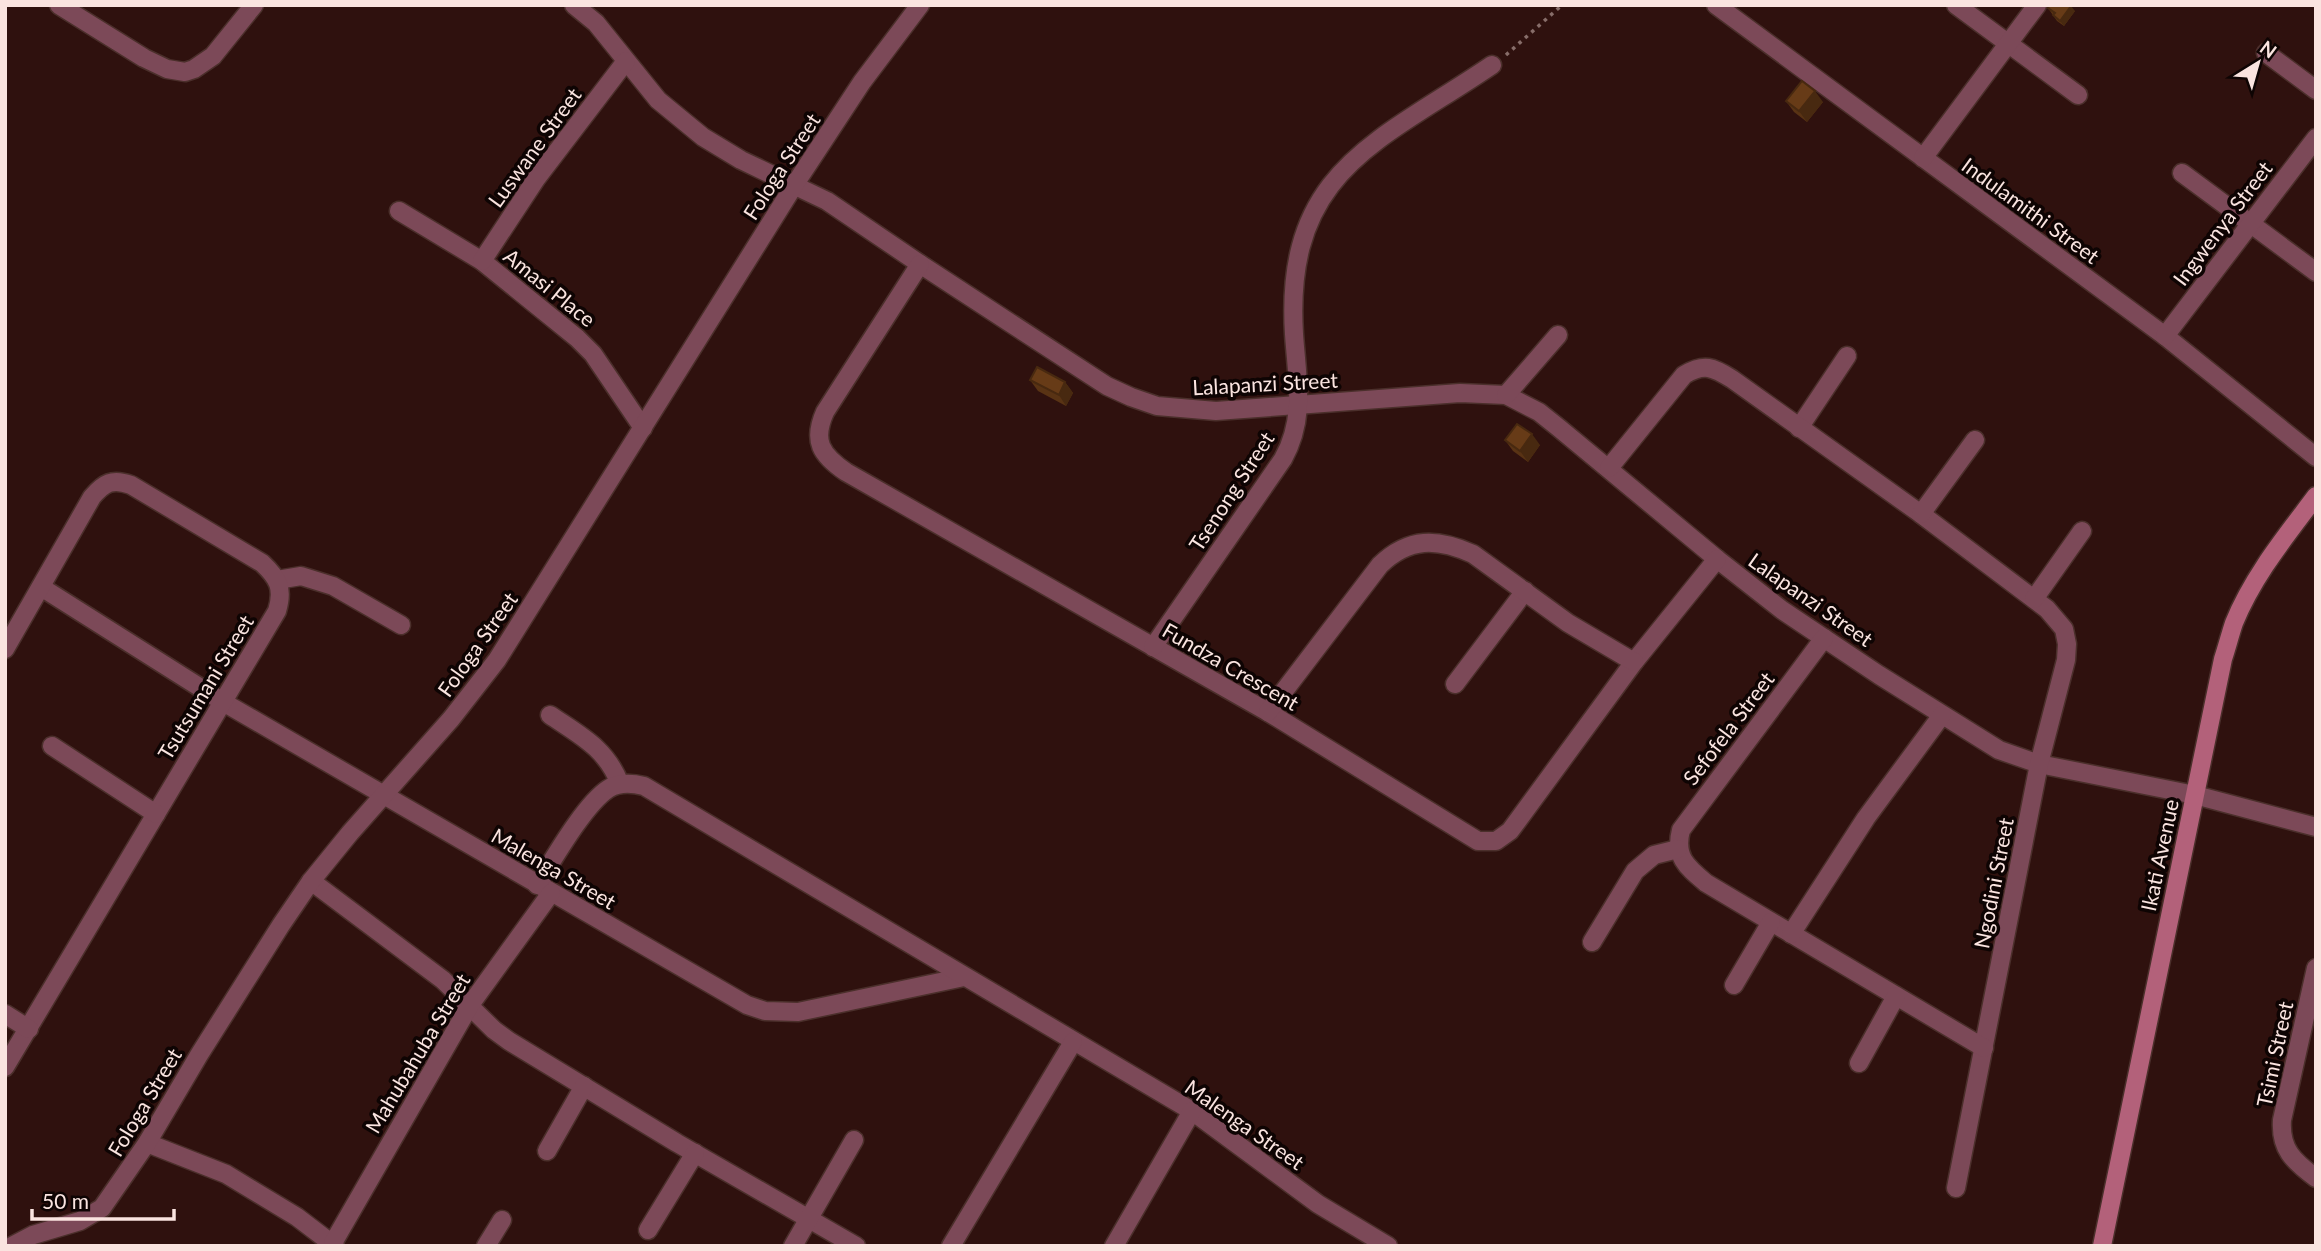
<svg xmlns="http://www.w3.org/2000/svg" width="2321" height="1251" viewBox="0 0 2321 1251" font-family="Lato,sans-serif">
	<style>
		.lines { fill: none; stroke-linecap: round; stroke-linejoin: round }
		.street-casing { stroke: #4b2f2b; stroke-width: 21 }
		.secondary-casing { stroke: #4b2f2b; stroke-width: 21 }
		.path { stroke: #876d69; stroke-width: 3.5; stroke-dasharray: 3.5 5; stroke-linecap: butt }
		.street { stroke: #7c4958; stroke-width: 18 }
		.secondary { stroke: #b3617a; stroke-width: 18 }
		.wall { fill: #593314 }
		.shaded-wall { fill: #482910 }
		.building { fill: #673b17; stroke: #482910; stroke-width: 2 }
		.labels { text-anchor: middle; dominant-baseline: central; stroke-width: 7; stroke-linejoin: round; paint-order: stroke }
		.street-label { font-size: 21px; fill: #fae4e0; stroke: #0e0403 }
	</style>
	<rect width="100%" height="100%" fill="#2f110e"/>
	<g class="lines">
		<defs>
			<g id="street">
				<polyline points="59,5 144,58 167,69 185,72 194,69 213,56 254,5"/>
				<polyline points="574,5 596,23 658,100 703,137 741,160 827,201 920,264 1107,386 1131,397 1157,406 1216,411 1460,393 1506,395 1539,412 1559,428 1717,559 1782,610 1879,675 1999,750 2039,764 2195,795 2316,827"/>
				<polyline points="1716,5 2165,336 2316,457"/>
				<polyline points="1956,5 2078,95"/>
				<polyline points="2266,53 2316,90"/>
				<polyline points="1923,158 2037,5"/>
				<polyline points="2182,173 2316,272"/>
				<polyline points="399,211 482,261 577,338 593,354 643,428"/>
				<polyline points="482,261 536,179 626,61"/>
				<path d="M 920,264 L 825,412 C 812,441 821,455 846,472 L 1268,712 L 1478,841 L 1496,841 L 1510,831 L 1634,662 L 1717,559"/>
				<polyline points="2165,336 2316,138"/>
				<polyline points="1506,395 1558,335"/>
				<polyline points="1799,428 1847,356"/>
				<path d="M 1609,468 L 1684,375 C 1704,363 1713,367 1732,379 L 1921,514 L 2047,609 L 2064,629 L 2067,644 L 2066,660 L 2039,764 L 1956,1188"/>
				<polyline points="1921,514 1975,440"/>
				<polyline points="277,580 301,576 333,586 401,625"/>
				<polyline points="41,587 223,702 747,1005 765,1011 798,1012 964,977"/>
				<polyline points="2034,599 2082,531"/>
				<path d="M 1824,638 L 1681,830 C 1674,857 1687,867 1706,883 L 1984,1048"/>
				<path d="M 1153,647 L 1283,459 C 1306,418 1297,379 1294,334 C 1284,171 1377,143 1492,65"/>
				<path d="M 5,649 L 92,497 C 104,483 112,478 131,485 L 262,563 C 278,578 284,588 277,611 L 5,1067"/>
				<polyline points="1455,684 1525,591"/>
				<path d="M 1268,712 L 1380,565 C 1409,537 1437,538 1473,554 L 1568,623 L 1634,662"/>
				<path d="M 550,715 C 581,736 606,748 620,784"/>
				<polyline points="52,746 156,814"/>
				<polyline points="311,881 443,980 494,1030 509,1041 677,1143 856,1246"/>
				<path d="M 537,885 C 553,860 584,805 608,789 C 619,782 632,783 644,786 L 1192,1111 L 1318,1204 L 1388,1246"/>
				<polyline points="1791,934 1866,818 1942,715"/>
				<polyline points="1592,942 1635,871 1654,855 1678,849"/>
				<path d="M 2316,968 L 2282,1120 C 2280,1149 2293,1161 2316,1178"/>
				<polyline points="1734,985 1771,922"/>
				<polyline points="5,1014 29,1029"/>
				<polyline points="1859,1063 1896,996"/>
				<polyline points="147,1143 226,1174 297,1217 335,1246"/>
				<polyline points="547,1151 584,1086"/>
				<polyline points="648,1230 695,1153"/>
				<polyline points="333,1243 470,1005 551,893"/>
				<polyline points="12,1246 33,1235 80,1221 102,1208 147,1143 199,1055 281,925 311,881 350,833 451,719 497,660 795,184 862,82 920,5"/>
				<polyline points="486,1246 502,1220"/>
				<polyline points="793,1246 854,1140"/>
				<polyline points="951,1246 1073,1042"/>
				<polyline points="1114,1246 1192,1111"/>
			</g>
			<path id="secondary" d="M 2102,1246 L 2223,659 C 2227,647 2230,635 2234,623 C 2253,576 2286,536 2316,496"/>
		</defs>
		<use href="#street" class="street-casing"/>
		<use href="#secondary" class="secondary-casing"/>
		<polyline class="path" points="1506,55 1562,5"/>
		<use href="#street" class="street"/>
		<use href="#secondary" class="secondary"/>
	</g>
	<g class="wall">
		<polygon points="2048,8 2075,11 2064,26 2057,21"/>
		<polygon points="1786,101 1823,102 1807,122 1794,112"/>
		<polygon points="1030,380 1065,382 1073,393 1066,406 1038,391"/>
		<polygon points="1505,440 1540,445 1528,462 1513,451"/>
	</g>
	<g class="shaded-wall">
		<polygon points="2071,6 2075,11 2064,26 2060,21"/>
		<polygon points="1815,91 1823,102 1807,122 1799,111"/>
		<polygon points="1065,382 1073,393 1066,406 1059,395"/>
		<polygon points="1532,434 1540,445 1528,462 1520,451"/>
	</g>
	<g class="building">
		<polygon points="2050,5 2070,5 2071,6 2060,21 2053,15 2055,13 2048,8"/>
		<polygon points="1802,81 1815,91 1799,111 1786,101"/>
		<polygon points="1037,367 1065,382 1059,395 1030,380"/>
		<polygon points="1517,424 1532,434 1520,451 1505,440"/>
	</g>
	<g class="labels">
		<g class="street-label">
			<text transform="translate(534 147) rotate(-54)">Luswane Street</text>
			<text transform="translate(781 166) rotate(-57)">Fologa Street</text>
			<text transform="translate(2031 210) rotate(36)">Indulamithi Street</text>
			<text transform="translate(2222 223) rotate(-53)">Ingwenya Street</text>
			<text transform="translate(550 287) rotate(39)">Amasi Place</text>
			<text transform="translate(1265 383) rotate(-3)">Lalapanzi Street</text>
			<text transform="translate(1231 491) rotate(-57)">Tsenong Street</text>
			<text transform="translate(1811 599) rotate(35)">Lalapanzi Street</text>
			<text transform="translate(477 644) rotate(-55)">Fologa Street</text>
			<text transform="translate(1231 666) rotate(30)">Fundza Crescent</text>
			<text transform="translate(205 687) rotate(-59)">Tsutsumani Street</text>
			<text transform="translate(1728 728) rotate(-53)">Sefofela Street</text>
			<text transform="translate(2159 855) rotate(-78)">Ikati Avenue</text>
			<text transform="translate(554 868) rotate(30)">Malenga Street</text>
			<text transform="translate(1993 883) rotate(-79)">Ngodini Street</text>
			<text transform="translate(417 1053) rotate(-59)">Mahubahuba Street</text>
			<text transform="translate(2274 1054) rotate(-78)">Tsimi Street</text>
			<text transform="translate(144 1102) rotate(-59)">Fologa Street</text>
			<text transform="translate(1245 1124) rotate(35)">Malenga Street</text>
		</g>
	</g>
	<rect width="2321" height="1251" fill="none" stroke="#fae4e0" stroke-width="14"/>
	<g transform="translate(2258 63) rotate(37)" stroke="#0e0403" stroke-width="5" paint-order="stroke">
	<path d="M0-5L12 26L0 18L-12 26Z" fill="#fae4e0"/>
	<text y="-10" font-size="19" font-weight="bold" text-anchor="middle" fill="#fae4e0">N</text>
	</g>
	<path d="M32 1209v10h142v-10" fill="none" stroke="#fae4e0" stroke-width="3.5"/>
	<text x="42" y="1209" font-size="21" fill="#fae4e0" stroke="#0e0403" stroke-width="5" paint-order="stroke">50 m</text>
</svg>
